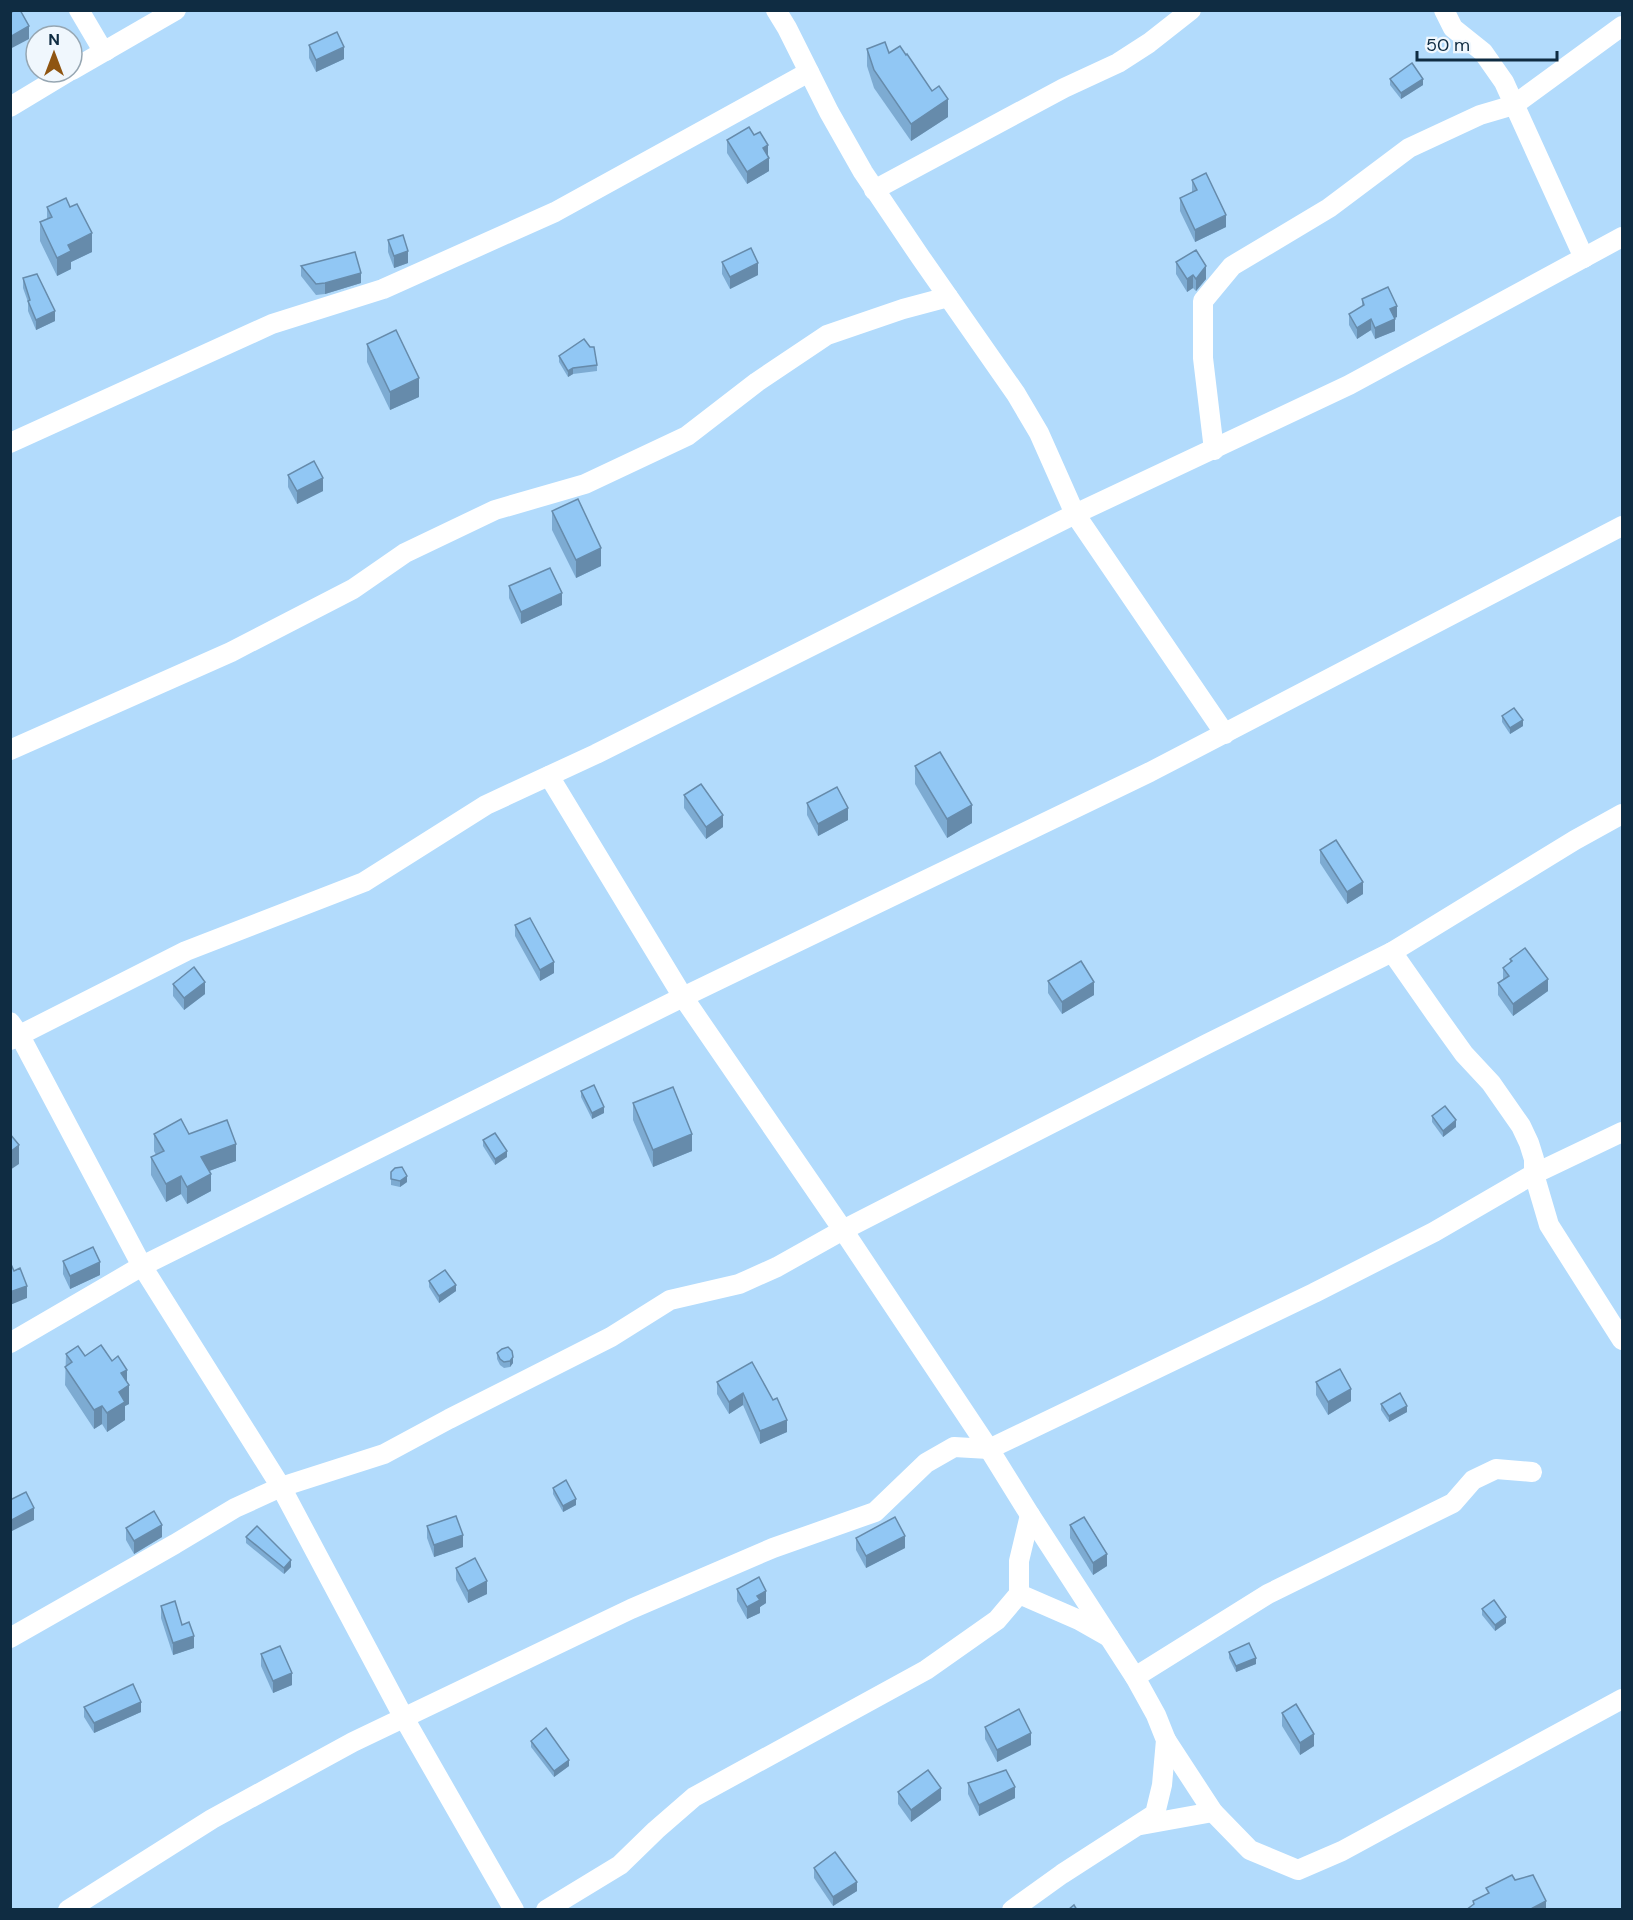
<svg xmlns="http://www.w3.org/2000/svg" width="1633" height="1920" viewBox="0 0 1633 1920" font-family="'DM Sans',sans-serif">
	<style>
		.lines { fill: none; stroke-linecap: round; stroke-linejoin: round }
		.minor { stroke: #fff; stroke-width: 20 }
		.wall { fill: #7dabd2 }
		.shaded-wall { fill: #668bab }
		.building { fill: #91c7f4; stroke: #668bab; stroke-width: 1.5 }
	</style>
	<rect width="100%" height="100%" fill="#b2dbfc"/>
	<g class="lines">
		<g class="minor">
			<polyline points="79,10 99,44 106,51"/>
			<polyline points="776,10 787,28 829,112 863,172 921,258 1016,394 1039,433 1075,514 1225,734"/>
			<polyline points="1444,10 1453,28 1483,52 1504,82 1584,258"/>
			<polyline points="72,70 176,10"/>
			<polyline points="10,107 68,72"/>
			<polyline points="874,190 1064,88 1118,63 1149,43 1191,10"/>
			<polyline points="10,443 272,324 383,289 555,212 809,72"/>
			<polyline points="1214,450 1203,358 1203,301 1232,266 1329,208 1409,148 1480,115 1514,105 1622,26"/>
			<polyline points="10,750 231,652 353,589 405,553 495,510 585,484 687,436 757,382 827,335 903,309 948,297"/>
			<polyline points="549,776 683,997 843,1230 989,1449 1030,1515 1135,1677 1156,1715 1166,1740 1162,1785 1155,1814 1062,1874 1012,1910"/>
			<polyline points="1392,952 1436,1015 1464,1054 1491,1083 1521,1126 1529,1143 1534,1159 1534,1174 1549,1225 1622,1340"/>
			<polyline points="10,1022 20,1036 142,1266 281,1487 404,1718 514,1910"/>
			<polyline points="10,1040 186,951 364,882 486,805 596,754 1075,514 1349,385 1622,237"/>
			<polyline points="10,1343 142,1266 683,997 1150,772 1622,526"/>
			<polyline points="1019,1594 1079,1620 1109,1637"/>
			<polyline points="10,1638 175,1544 235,1508 281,1487 384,1454 449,1419 611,1337 670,1300 739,1284 777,1267 843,1230 1207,1044 1392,952 1575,840 1622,814"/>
			<polyline points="1135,1677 1268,1594 1453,1503 1473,1480 1496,1469 1532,1472"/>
			<polyline points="1166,1740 1213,1812 1250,1850 1298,1870 1342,1851 1622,1699"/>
			<polyline points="1141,1825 1213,1812"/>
			<polyline points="68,1910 212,1819 353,1742 631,1609 773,1548 875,1512 926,1463 954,1447 989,1449 1314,1293 1434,1232 1534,1174 1622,1132"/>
			<polyline points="546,1910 620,1865 656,1830 694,1797 926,1670 997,1620 1019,1594 1019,1561 1030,1515"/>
		</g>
	</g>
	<g class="wall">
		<polygon points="309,45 344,59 316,72 309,58"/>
		<polygon points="867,49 906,55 948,117 911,141 874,88 867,66"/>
		<polygon points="1390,79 1423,85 1401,99 1390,85"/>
		<polygon points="727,140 769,171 747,184 727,153"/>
		<polygon points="1192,180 1226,227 1195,242 1180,211 1180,198 1192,192"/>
		<polygon points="47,207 92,252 71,262 71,269 57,276 40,241 40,222 47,219"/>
		<polygon points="388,240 408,263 394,268 388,252"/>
		<polygon points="722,262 758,275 730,289 722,274"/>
		<polygon points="1176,262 1206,279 1196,291 1193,288 1187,292 1176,274"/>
		<polygon points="301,266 361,283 325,294 316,295 301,276"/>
		<polygon points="23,278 55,321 36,330 28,311 28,302 23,288"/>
		<polygon points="1362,299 1397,317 1394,318 1395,331 1375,339 1371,330 1357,339 1349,325 1349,314 1362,306"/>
		<polygon points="367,344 419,397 390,410 367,362"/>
		<polygon points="559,356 597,365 597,371 573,374 568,377 559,362"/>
		<polygon points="288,475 323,491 297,504 288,487"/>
		<polygon points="552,511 601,566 576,578 552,530"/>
		<polygon points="509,586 562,605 521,624 509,598"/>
		<polygon points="1502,716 1523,726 1510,734 1502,722"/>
		<polygon points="915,766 972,823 947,838 915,784"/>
		<polygon points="684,795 723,827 706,839 684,808"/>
		<polygon points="807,803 848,820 818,836 807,815"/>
		<polygon points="1320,850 1363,894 1347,904 1320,863"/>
		<polygon points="515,925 554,973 540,981 515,936"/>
		<polygon points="1510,959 1548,991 1513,1016 1498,995 1498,983 1503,980 1503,968 1510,963"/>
		<polygon points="1048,981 1094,995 1062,1014 1048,993"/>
		<polygon points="173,984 205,994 184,1010 173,996"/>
		<polygon points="581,1091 604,1113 592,1119 581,1097"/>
		<polygon points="633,1103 692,1151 653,1167 633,1120"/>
		<polygon points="1432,1116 1456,1127 1443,1137 1432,1122"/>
		<polygon points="154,1134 189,1134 236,1161 209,1171 211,1191 187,1204 181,1194 166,1202 151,1175 151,1157 156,1155 154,1151"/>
		<polygon points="483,1140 507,1157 495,1165 483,1146"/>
		<polygon points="391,1172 407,1182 400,1187 391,1185"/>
		<polygon points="63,1261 100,1275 70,1289 63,1274"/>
		<polygon points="429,1281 456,1291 439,1303 429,1287"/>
		<polygon points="497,1353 513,1363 510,1367 504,1368 500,1365 497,1359"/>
		<polygon points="66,1354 85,1356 127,1382 129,1404 125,1406 125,1420 107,1432 102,1424 94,1429 65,1385"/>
		<polygon points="752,1362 787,1432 760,1444 743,1405 729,1414 717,1394 717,1382"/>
		<polygon points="1316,1382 1351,1401 1328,1415 1316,1395"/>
		<polygon points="1381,1404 1407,1412 1389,1422 1381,1410"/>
		<polygon points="553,1488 576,1505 563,1512 553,1494"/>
		<polygon points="1070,1525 1107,1566 1093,1575 1070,1538"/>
		<polygon points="427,1526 463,1547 434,1557 427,1538"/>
		<polygon points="126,1528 162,1537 134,1554 126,1540"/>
		<polygon points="246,1537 291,1567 284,1574 246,1543"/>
		<polygon points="856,1538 905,1548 866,1568 856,1550"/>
		<polygon points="456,1568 487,1594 468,1603 456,1580"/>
		<polygon points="737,1589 766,1603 760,1607 760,1613 747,1619 737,1601"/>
		<polygon points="161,1606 182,1625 194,1648 173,1655 161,1618"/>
		<polygon points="1482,1609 1506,1623 1495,1631 1482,1615"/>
		<polygon points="1229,1652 1256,1664 1236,1672 1229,1658"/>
		<polygon points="261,1654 292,1685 273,1693 261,1666"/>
		<polygon points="84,1707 141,1712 94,1733 84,1717"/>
		<polygon points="1282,1713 1314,1746 1300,1755 1282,1726"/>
		<polygon points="985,1727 1031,1745 997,1762 985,1739"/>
		<polygon points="531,1741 569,1766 554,1777 531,1747"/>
		<polygon points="968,1783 1015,1798 979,1816 968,1794"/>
		<polygon points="898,1792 941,1800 911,1822 898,1804"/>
		<polygon points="814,1868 857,1891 833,1906 814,1878"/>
	</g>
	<g class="shaded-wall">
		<polygon points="29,26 29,39 10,49 10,37"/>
		<polygon points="344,47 344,59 316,72 316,60"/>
		<polygon points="1423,79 1423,85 1401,99 1401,93"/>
		<polygon points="948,99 948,117 911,141 911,124"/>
		<polygon points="768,145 768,157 763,148"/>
		<polygon points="769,158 769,171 747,184 747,172"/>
		<polygon points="1226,215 1226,227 1195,242 1195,230"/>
		<polygon points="92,233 92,252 71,262 71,269 57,276 57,258 68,245"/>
		<polygon points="408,251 408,263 394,268 394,256"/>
		<polygon points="758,263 758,275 730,289 730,277"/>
		<polygon points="1206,266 1206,279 1196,291 1196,279"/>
		<polygon points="361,273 361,283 325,294 325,283"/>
		<polygon points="1193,275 1193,288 1187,292 1187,279"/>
		<polygon points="1397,306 1397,317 1390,320 1390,309"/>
		<polygon points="55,311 55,321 36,330 36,320"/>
		<polygon points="1371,319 1371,330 1357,339 1357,328"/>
		<polygon points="1395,319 1395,331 1375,339 1375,328"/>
		<polygon points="573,368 573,374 568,377 568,371"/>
		<polygon points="419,378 419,397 390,410 390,392"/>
		<polygon points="323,478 323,491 297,504 297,491"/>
		<polygon points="601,548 601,566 576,578 576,560"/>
		<polygon points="562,593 562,605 521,624 521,612"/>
		<polygon points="1523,720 1523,726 1510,734 1510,728"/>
		<polygon points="972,805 972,823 947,838 947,819"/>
		<polygon points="848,808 848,820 818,836 818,824"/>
		<polygon points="723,815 723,827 706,839 706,827"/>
		<polygon points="1363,882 1363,894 1347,904 1347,892"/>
		<polygon points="554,962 554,973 540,981 540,970"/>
		<polygon points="1548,979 1548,991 1513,1016 1513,1004"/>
		<polygon points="205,982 205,994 184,1010 184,998"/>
		<polygon points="1094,982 1094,995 1062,1014 1062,1002"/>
		<polygon points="604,1107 604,1113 592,1119 592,1113"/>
		<polygon points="1456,1120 1456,1127 1443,1137 1443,1131"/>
		<polygon points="692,1134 692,1151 653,1167 653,1150"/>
		<polygon points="236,1144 236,1161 201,1174 201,1157"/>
		<polygon points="19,1145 19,1164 10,1170 10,1152"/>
		<polygon points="507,1151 507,1157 495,1165 495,1159"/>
		<polygon points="211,1174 211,1191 187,1204 187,1187"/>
		<polygon points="181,1176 181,1194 166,1202 166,1184"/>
		<polygon points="407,1176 407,1182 400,1187 400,1181"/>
		<polygon points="100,1262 100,1275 70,1289 70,1276"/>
		<polygon points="456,1285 456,1291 439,1303 439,1296"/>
		<polygon points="27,1286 27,1298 10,1305 10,1292"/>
		<polygon points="513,1357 513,1363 510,1367 510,1361"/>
		<polygon points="127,1370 127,1387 129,1385 129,1404 125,1406 125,1420 107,1432 107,1413 119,1392 121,1373"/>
		<polygon points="1351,1389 1351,1401 1328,1415 1328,1402"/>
		<polygon points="743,1393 743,1405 729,1414 729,1402"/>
		<polygon points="102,1406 102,1424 94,1429 94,1410"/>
		<polygon points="1407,1406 1407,1412 1389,1422 1389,1416"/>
		<polygon points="787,1420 787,1432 760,1444 760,1431"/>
		<polygon points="576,1499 576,1505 563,1512 563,1506"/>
		<polygon points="34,1508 34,1520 10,1532 10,1521"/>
		<polygon points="162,1525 162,1537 134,1554 134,1541"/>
		<polygon points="463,1535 463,1547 434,1557 434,1545"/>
		<polygon points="905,1536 905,1548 866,1568 866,1556"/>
		<polygon points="1107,1554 1107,1566 1093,1575 1093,1563"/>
		<polygon points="291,1560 291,1567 284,1574 284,1568"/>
		<polygon points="487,1581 487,1594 468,1603 468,1591"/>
		<polygon points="766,1591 766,1603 760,1607 760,1613 747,1619 747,1607 757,1596"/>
		<polygon points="1506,1617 1506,1623 1495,1631 1495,1625"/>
		<polygon points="194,1636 194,1648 173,1655 173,1643"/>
		<polygon points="1256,1658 1256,1664 1236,1672 1236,1666"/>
		<polygon points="292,1673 292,1685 273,1693 273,1681"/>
		<polygon points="141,1702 141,1712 94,1733 94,1723"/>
		<polygon points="1031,1733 1031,1745 997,1762 997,1750"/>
		<polygon points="1314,1734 1314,1746 1300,1755 1300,1743"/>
		<polygon points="569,1760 569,1766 554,1777 554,1771"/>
		<polygon points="1015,1787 1015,1798 979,1816 979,1805"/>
		<polygon points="941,1788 941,1800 911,1822 911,1810"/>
		<polygon points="857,1882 857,1891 833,1906 833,1897"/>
		<polygon points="1546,1901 1546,1910 1529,1910"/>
	</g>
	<g class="building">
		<polygon points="15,10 20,10 29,26 10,37 10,13"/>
		<polygon points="337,32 344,47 316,60 309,45"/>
		<polygon points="885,42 889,53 900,46 906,55 907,54 932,91 939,86 948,99 911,124 874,70 867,49"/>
		<polygon points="1412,63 1423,79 1401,93 1390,79"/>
		<polygon points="749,127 754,135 760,132 768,145 763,148 769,158 747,172 727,140"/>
		<polygon points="1206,173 1226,215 1195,230 1180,198 1197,190 1192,180"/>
		<polygon points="66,198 70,207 77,204 92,233 68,245 71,251 57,258 40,222 52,217 47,207"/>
		<polygon points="403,235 408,251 394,256 388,240"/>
		<polygon points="751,248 758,263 730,277 722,262"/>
		<polygon points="1196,250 1206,266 1196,279 1193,275 1187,279 1176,262"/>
		<polygon points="355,252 361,273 325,283 316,284 301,266"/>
		<polygon points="37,274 55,311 36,320 28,301 30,300 23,278"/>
		<polygon points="1388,287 1397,306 1390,309 1395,319 1375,328 1371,319 1357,328 1349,314 1364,305 1362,299"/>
		<polygon points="396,330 419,378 390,392 367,344"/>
		<polygon points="584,339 590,347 594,347 597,365 573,368 568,371 559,356"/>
		<polygon points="314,461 323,478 297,491 288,475"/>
		<polygon points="578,499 601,548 576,560 552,511"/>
		<polygon points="550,568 562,593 521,612 509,586"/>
		<polygon points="1514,708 1523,720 1510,728 1502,716"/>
		<polygon points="940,752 972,805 947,819 915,766"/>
		<polygon points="701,784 723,815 706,827 684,795"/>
		<polygon points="837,787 848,808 818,824 807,803"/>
		<polygon points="1336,840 1363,882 1347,892 1320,850"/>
		<polygon points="530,918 554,962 540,970 515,925"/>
		<polygon points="1525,948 1548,979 1513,1004 1498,983 1509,976 1503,968 1512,961 1510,959"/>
		<polygon points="1081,961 1094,982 1062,1002 1048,981"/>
		<polygon points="194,967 205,982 184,998 173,984"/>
		<polygon points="594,1085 604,1107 592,1113 581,1091"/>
		<polygon points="673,1087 692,1134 653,1150 633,1103"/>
		<polygon points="1445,1106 1456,1120 1443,1131 1432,1116"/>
		<polygon points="181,1119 189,1134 227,1120 236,1144 201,1157 211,1174 187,1187 181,1176 166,1184 151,1157 164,1151 154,1134"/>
		<polygon points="495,1133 507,1151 495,1159 483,1140"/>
		<polygon points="10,1134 19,1145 10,1152"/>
		<polygon points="402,1167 407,1176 400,1181 391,1179 391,1172 395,1168"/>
		<polygon points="93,1247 100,1262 70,1276 63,1261"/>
		<polygon points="10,1262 14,1271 20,1268 27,1286 10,1292"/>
		<polygon points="445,1270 456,1285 439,1296 429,1281"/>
		<polygon points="101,1345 112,1361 118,1356 127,1370 121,1373 129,1385 119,1392 125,1402 107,1413 102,1406 94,1410 65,1367 72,1362 66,1354 78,1346 85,1356"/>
		<polygon points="508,1347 512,1351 513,1357 510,1361 504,1362 500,1359 497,1353 502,1349"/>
		<polygon points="752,1362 773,1400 777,1398 787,1420 760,1431 743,1393 729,1402 717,1382"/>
		<polygon points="1340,1369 1351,1389 1328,1402 1316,1382"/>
		<polygon points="1400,1393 1407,1406 1389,1416 1381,1404"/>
		<polygon points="566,1480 576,1499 563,1506 553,1488"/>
		<polygon points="26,1492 34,1508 10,1521 10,1500"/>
		<polygon points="154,1511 162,1525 134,1541 126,1528"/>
		<polygon points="456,1516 463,1535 434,1545 427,1526"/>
		<polygon points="895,1517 905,1536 866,1556 856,1538"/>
		<polygon points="1084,1517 1107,1554 1093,1563 1070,1525"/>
		<polygon points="257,1526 291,1560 284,1568 246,1537"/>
		<polygon points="475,1558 487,1581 468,1591 456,1568"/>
		<polygon points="759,1577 766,1591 757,1596 760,1600 747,1607 737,1589"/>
		<polygon points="1494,1600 1506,1617 1495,1625 1482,1609"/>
		<polygon points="175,1601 182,1625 189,1622 194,1636 173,1643 161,1606"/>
		<polygon points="1249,1643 1256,1658 1236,1666 1229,1652"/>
		<polygon points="280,1646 292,1673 273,1681 261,1654"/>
		<polygon points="133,1684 141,1702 94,1723 84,1707"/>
		<polygon points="1296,1704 1314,1734 1300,1743 1282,1713"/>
		<polygon points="1019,1709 1031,1733 997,1750 985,1727"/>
		<polygon points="546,1728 569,1760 554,1771 531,1741"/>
		<polygon points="928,1770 941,1788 911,1810 898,1792"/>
		<polygon points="1006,1770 1015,1787 979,1805 968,1783"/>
		<polygon points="835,1852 857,1882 833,1897 814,1868"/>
		<polygon points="1512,1875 1515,1880 1533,1875 1546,1901 1529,1910 1466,1910 1474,1904 1473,1901 1489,1893 1486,1888"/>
		<polygon points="1074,1905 1077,1910 1068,1910"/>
	</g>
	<rect width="1633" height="1920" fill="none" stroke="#0f2c42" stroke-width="24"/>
	<g transform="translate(54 54)"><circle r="28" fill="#f0f7fd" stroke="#96a6b2" stroke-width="1.5"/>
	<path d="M0-4.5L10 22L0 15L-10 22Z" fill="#8f5511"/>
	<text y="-9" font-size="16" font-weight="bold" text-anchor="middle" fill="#0f2c42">N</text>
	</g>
	<path d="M1417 51v9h140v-9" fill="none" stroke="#0f2c42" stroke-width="3"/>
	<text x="1426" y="51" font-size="18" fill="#0f2c42" stroke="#f0f7fd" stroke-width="4.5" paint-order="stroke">50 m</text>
</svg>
